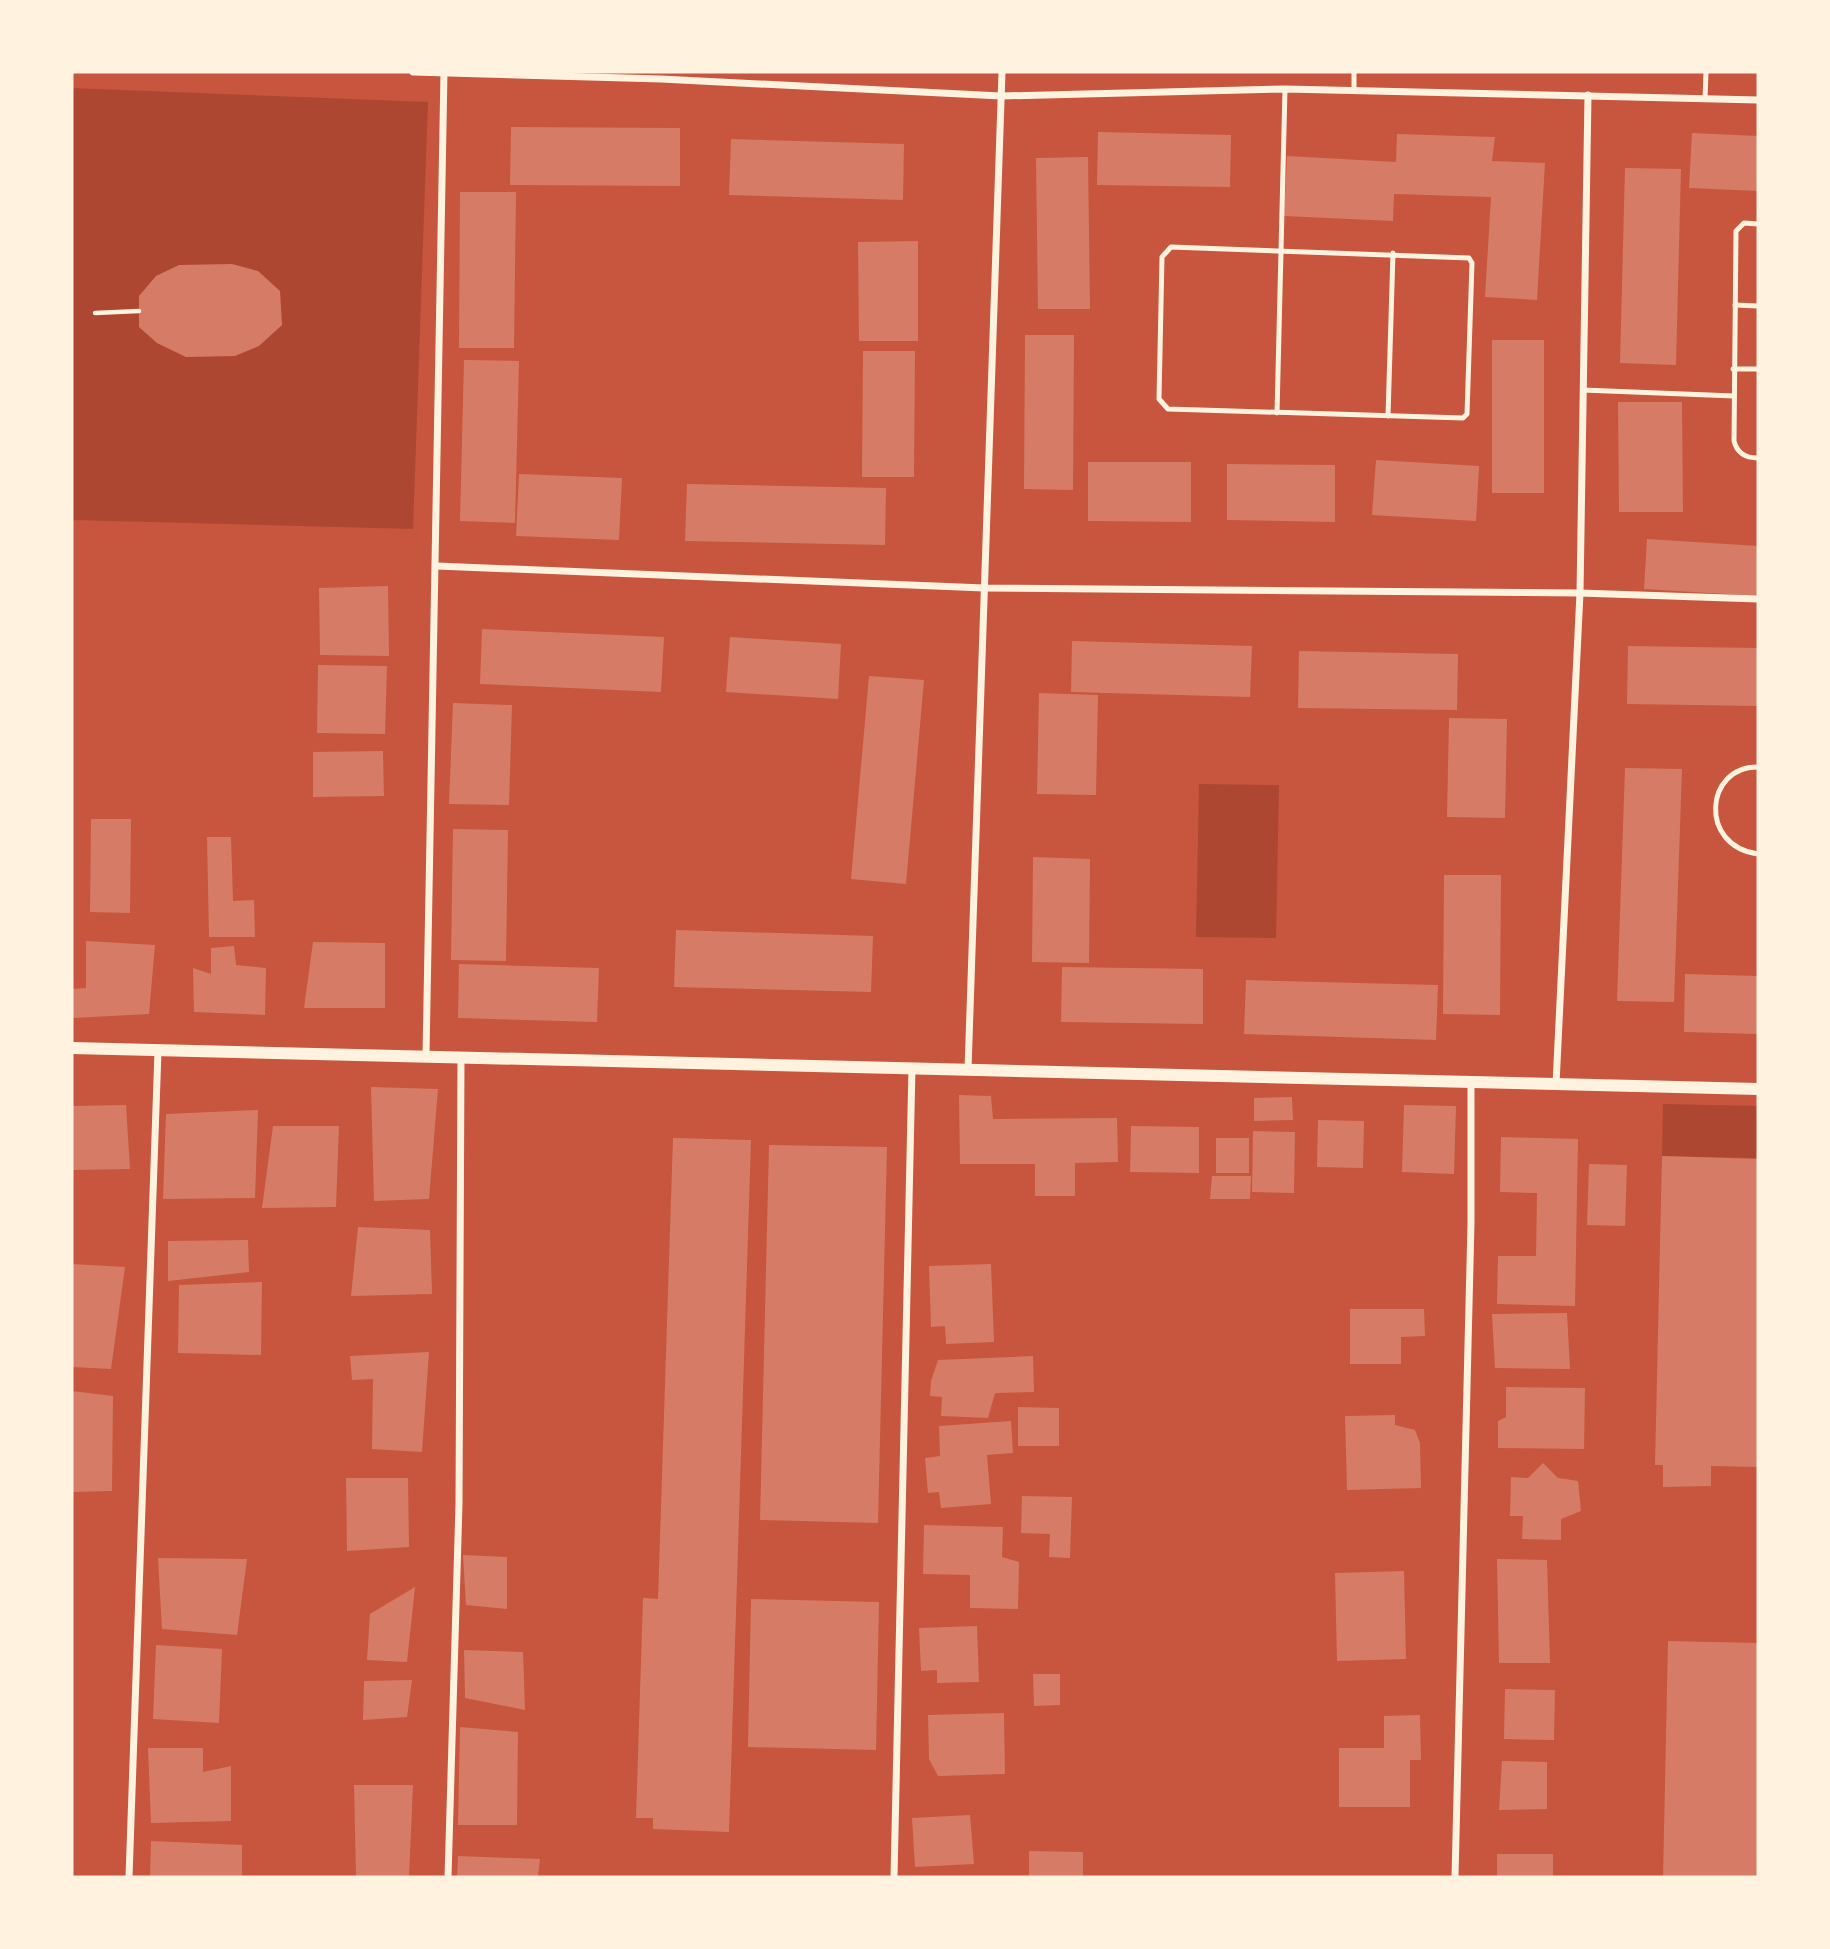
<svg xmlns="http://www.w3.org/2000/svg" width="1830" height="1949" viewBox="0 0 1830 1949" font-family="Cabin,sans-serif">
	<style>
		.green { fill: #ae4732 }
		.building { fill: #d67c66 }
		.lines { fill: none; stroke-linecap: round; stroke-linejoin: round }
		.path { stroke: #fff3e0; stroke-width: 4.5 }
		.service { stroke: #fff3e0; stroke-width: 5 }
		.minor { stroke: #fff3e0; stroke-width: 7 }
		.tertiary { stroke: #fff3e0; stroke-width: 12 }
	</style>
	<rect width="100%" height="100%" fill="#c8553d"/>
	<g class="green">
		<polygon points="72,88 428,102 413,529 72,520"/>
		<polygon points="1199,784 1279,785 1276,938 1196,937"/>
		<polygon points="1663,1104 1758,1106 1758,1158 1662,1156"/>
	</g>
	<g class="building">
		<polygon points="511,127 680,128 680,186 510,185"/>
		<polygon points="1098,132 1231,135 1230,187 1097,185"/>
		<polygon points="1692,133 1758,136 1758,191 1689,188"/>
		<polygon points="1397,134 1495,137 1492,161 1545,163 1537,300 1485,297 1491,197 1394,194 1393,221 1284,216 1287,156 1396,162"/>
		<polygon points="731,139 904,144 903,200 729,195"/>
		<polygon points="1088,157 1090,309 1038,309 1036,158"/>
		<polygon points="1625,168 1681,169 1676,365 1620,363"/>
		<polygon points="460,192 516,192 514,348 459,348"/>
		<polygon points="918,241 918,341 859,341 858,242"/>
		<polygon points="232,264 258,271 280,291 282,325 259,346 235,356 186,357 157,343 139,327 139,296 156,276 179,265"/>
		<polygon points="1025,335 1074,335 1073,490 1024,489"/>
		<rect x="1492" y="340" width="52" height="153"/>
		<polygon points="863,351 915,351 914,477 862,477"/>
		<polygon points="464,360 519,361 515,523 460,521"/>
		<polygon points="1618,402 1682,402 1683,512 1619,512"/>
		<polygon points="1376,460 1479,466 1476,521 1372,515"/>
		<polygon points="1088,462 1191,462 1191,522 1088,521"/>
		<polygon points="1227,464 1335,465 1335,522 1227,520"/>
		<polygon points="519,474 622,478 619,540 516,536"/>
		<polygon points="687,484 886,488 885,545 685,541"/>
		<polygon points="1647,539 1758,546 1758,596 1644,589"/>
		<polygon points="388,586 389,656 320,655 319,588"/>
		<polygon points="482,629 664,637 661,692 480,684"/>
		<polygon points="730,637 841,644 838,699 726,692"/>
		<polygon points="1072,641 1252,646 1250,697 1071,692"/>
		<polygon points="1628,646 1758,648 1758,706 1627,704"/>
		<polygon points="1299,651 1458,654 1457,710 1298,708"/>
		<polygon points="318,665 387,666 385,734 317,733"/>
		<polygon points="869,676 924,680 906,884 851,879"/>
		<polygon points="1039,693 1098,695 1096,795 1037,794"/>
		<polygon points="453,703 512,705 509,805 449,804"/>
		<polygon points="1449,718 1507,719 1505,818 1447,817"/>
		<polygon points="383,751 384,796 313,797 313,752"/>
		<polygon points="1625,768 1682,769 1674,1002 1617,1001"/>
		<polygon points="91,819 131,819 130,913 90,912"/>
		<polygon points="453,829 508,830 506,961 451,960"/>
		<polygon points="207,837 231,837 233,901 254,900 255,937 209,937"/>
		<polygon points="1033,857 1090,859 1089,963 1032,962"/>
		<polygon points="1444,875 1501,875 1500,1015 1443,1014"/>
		<polygon points="676,930 873,936 871,992 674,987"/>
		<polygon points="86,941 155,945 149,1014 73,1018 72,989 86,988"/>
		<polygon points="313,942 385,943 385,1008 304,1008"/>
		<polygon points="234,946 236,965 266,968 265,1015 194,1012 193,968 211,974 211,948"/>
		<polygon points="459,964 599,968 597,1022 458,1018"/>
		<polygon points="1062,967 1203,969 1203,1024 1061,1022"/>
		<polygon points="1685,974 1758,976 1758,1034 1684,1032"/>
		<polygon points="1246,980 1438,985 1436,1040 1244,1034"/>
		<polygon points="371,1087 438,1089 429,1199 374,1201"/>
		<polygon points="959,1095 991,1096 993,1119 1117,1118 1118,1162 1075,1163 1075,1196 1035,1196 1035,1164 960,1164"/>
		<polygon points="1292,1097 1293,1120 1254,1121 1254,1098"/>
		<polygon points="126,1105 130,1169 72,1170 72,1106"/>
		<polygon points="1404,1105 1456,1106 1454,1174 1402,1172"/>
		<polygon points="258,1110 255,1198 163,1199 166,1114"/>
		<polygon points="1318,1120 1364,1121 1363,1168 1317,1167"/>
		<polygon points="273,1126 339,1126 336,1207 262,1208"/>
		<polygon points="1131,1126 1199,1127 1199,1173 1130,1172"/>
		<polygon points="1253,1131 1295,1132 1294,1193 1252,1192"/>
		<polygon points="1501,1137 1578,1139 1575,1306 1497,1304 1498,1256 1536,1256 1537,1193 1500,1192"/>
		<polygon points="673,1138 751,1140 729,1832 653,1829 653,1818 636,1818 643,1598 658,1599"/>
		<rect x="1216" y="1138" width="33" height="35"/>
		<polygon points="769,1145 887,1147 878,1523 760,1520"/>
		<polygon points="1662,1156 1758,1159 1758,1467 1711,1466 1711,1486 1663,1487 1663,1465 1655,1465"/>
		<polygon points="1589,1164 1627,1165 1625,1226 1587,1225"/>
		<polygon points="1212,1176 1251,1176 1250,1199 1210,1199"/>
		<polygon points="358,1227 430,1230 432,1294 351,1296"/>
		<polygon points="248,1240 249,1272 168,1281 168,1241"/>
		<polygon points="72,1264 125,1267 111,1369 72,1367"/>
		<polygon points="991,1264 994,1342 946,1344 945,1326 931,1327 929,1266"/>
		<polygon points="262,1282 261,1355 178,1353 179,1285"/>
		<polygon points="1350,1309 1424,1309 1425,1336 1401,1337 1401,1364 1350,1364"/>
		<polygon points="1567,1313 1570,1369 1495,1368 1492,1314"/>
		<polygon points="429,1352 422,1452 372,1449 373,1379 352,1380 350,1356"/>
		<polygon points="1033,1356 1034,1392 995,1393 988,1418 941,1416 942,1397 930,1396 931,1381 938,1360"/>
		<polygon points="1506,1387 1585,1388 1584,1449 1498,1448 1498,1421 1506,1417"/>
		<polygon points="72,1391 113,1396 112,1491 72,1492"/>
		<polygon points="1018,1407 1059,1408 1059,1446 1018,1446"/>
		<polygon points="1395,1415 1395,1425 1415,1430 1420,1443 1421,1488 1347,1490 1345,1416"/>
		<polygon points="1011,1421 1013,1453 987,1455 991,1504 941,1508 939,1492 928,1493 925,1458 940,1456 939,1426"/>
		<polygon points="1543,1463 1558,1478 1578,1481 1581,1511 1561,1519 1561,1540 1522,1539 1523,1516 1510,1516 1511,1477 1528,1478"/>
		<polygon points="346,1478 408,1478 409,1547 347,1551"/>
		<polygon points="1022,1496 1072,1497 1070,1558 1049,1557 1050,1534 1021,1533"/>
		<polygon points="924,1525 1003,1527 1002,1557 1019,1562 1018,1609 970,1608 970,1575 923,1574"/>
		<polygon points="463,1555 507,1557 507,1609 466,1605"/>
		<polygon points="158,1558 247,1559 237,1635 162,1629"/>
		<polygon points="1497,1559 1547,1560 1550,1663 1499,1663"/>
		<polygon points="1404,1571 1406,1659 1337,1661 1335,1573"/>
		<polygon points="415,1587 407,1662 367,1660 370,1614"/>
		<polygon points="751,1599 879,1602 876,1750 748,1747"/>
		<polygon points="977,1626 979,1682 937,1683 937,1670 921,1671 919,1628"/>
		<polygon points="1668,1641 1758,1643 1758,1877 1663,1877"/>
		<polygon points="156,1645 222,1649 219,1723 153,1719"/>
		<polygon points="464,1650 523,1652 525,1710 465,1698"/>
		<polygon points="1033,1674 1060,1674 1060,1705 1034,1706"/>
		<polygon points="412,1680 407,1717 363,1720 364,1681"/>
		<polygon points="1505,1689 1555,1690 1554,1740 1504,1739"/>
		<polygon points="1004,1713 1005,1774 938,1776 929,1759 928,1715"/>
		<polygon points="1420,1715 1421,1760 1410,1760 1410,1807 1339,1807 1339,1748 1384,1748 1384,1716"/>
		<polygon points="460,1727 518,1732 517,1825 458,1825"/>
		<polygon points="148,1748 203,1748 203,1772 231,1766 231,1821 151,1823"/>
		<polygon points="1502,1761 1547,1762 1547,1809 1499,1810"/>
		<polygon points="354,1785 413,1785 409,1877 356,1877"/>
		<polygon points="970,1815 974,1864 915,1867 912,1818"/>
		<polygon points="151,1841 242,1845 242,1877 150,1877"/>
		<polygon points="1029,1851 1083,1852 1083,1877 1029,1877"/>
		<rect x="1497" y="1854" width="56" height="23"/>
		<polygon points="458,1856 540,1859 538,1877 457,1877"/>
	</g>
	<g class="lines">
		<polyline class="path" points="95,313 139,311"/>
		<g class="service">
			<polyline points="1354,91 1354,72"/>
			<polyline points="1705,99 1706,72"/>
			<path d="M 1758,224 L 1744,223 L 1736,231 L 1734,441 C 1737,453 1746,458 1758,458"/>
			<polygon points="1171,247 1469,258 1472,263 1467,414 1463,418 1168,409 1159,399 1162,257"/>
			<polyline points="1735,305 1758,306"/>
			<polyline points="1733,369 1758,369"/>
			<polyline points="1583,390 1734,396"/>
			<polyline points="1277,413 1285,89"/>
			<polyline points="1388,416 1393,253"/>
			<path d="M 1758,767 C 1705,766 1698,846 1758,854"/>
		</g>
		<g class="minor">
			<polyline points="413,72 661,79 1001,96 1285,89 1758,100"/>
			<polyline points="437,566 984,588 1580,593 1758,599"/>
			<polyline points="426,1055 444,72"/>
			<polyline points="968,1069 1002,72"/>
			<polyline points="1556,1084 1580,593 1588,95"/>
			<polyline points="129,1877 158,1051"/>
			<polyline points="448,1877 459,1504 461,1056"/>
			<polyline points="894,1877 912,1067"/>
			<polyline points="1455,1877 1471,1223 1471,1081"/>
		</g>
		<polyline class="tertiary" points="72,1048 1758,1089"/>
	</g>
	<rect width="1830" height="1949" fill="none" stroke="#fff3e0" stroke-width="147"/>
</svg>
